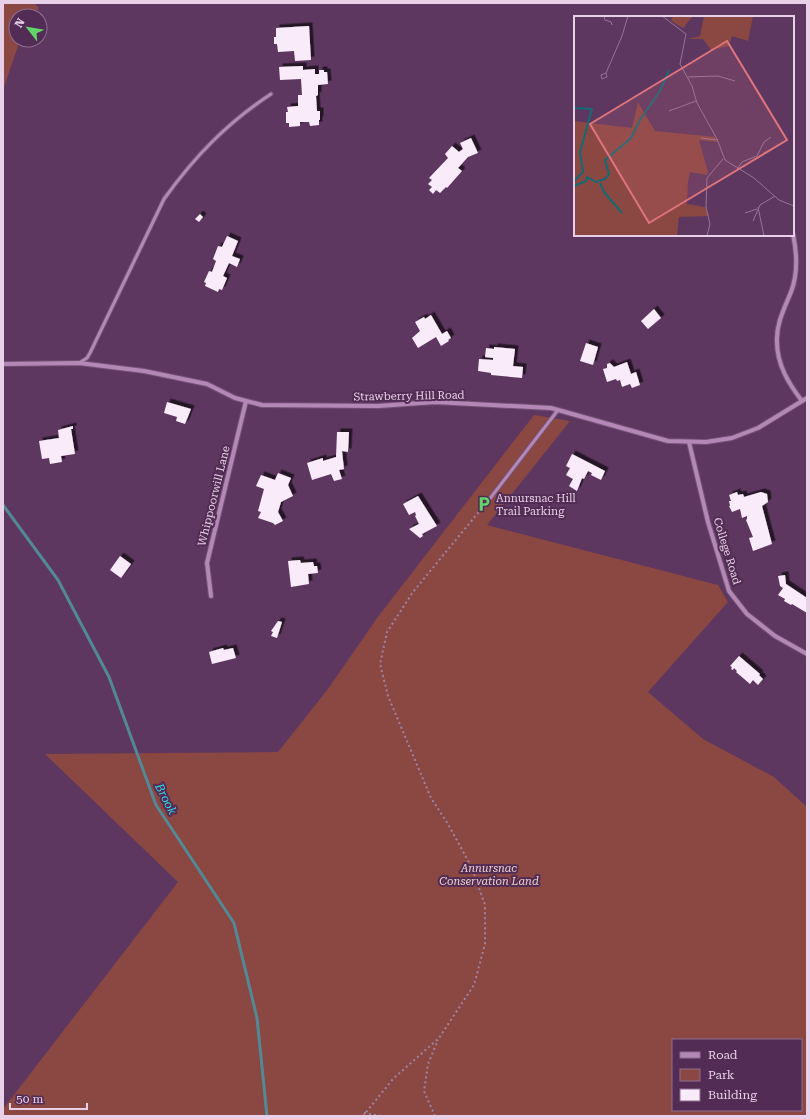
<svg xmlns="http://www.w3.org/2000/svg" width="810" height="1119" viewBox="0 0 810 1119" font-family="'Roboto Serif',serif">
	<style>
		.green { fill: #8b4742; fill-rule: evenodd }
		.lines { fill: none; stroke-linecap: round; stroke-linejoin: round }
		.stream { stroke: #538996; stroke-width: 3 }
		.building { fill: #faebfa; filter: url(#shadow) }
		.service-casing { stroke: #735375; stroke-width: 5 }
		.minor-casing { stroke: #735375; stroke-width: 6 }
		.path { stroke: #a183a3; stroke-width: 2; stroke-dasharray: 2 3; stroke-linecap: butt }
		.service { stroke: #b488b6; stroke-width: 3 }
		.minor { stroke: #b488b6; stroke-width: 4 }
		.labels { text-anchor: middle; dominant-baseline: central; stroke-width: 4; stroke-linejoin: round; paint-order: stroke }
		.street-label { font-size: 11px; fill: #e7d0e8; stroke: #522c54 }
		.poi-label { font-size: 11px; fill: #e7d0e8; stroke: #522c54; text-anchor: start }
		.park-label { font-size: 11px; font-style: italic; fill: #edd1ce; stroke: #522c54 }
		.water-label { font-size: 12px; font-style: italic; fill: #35d6e6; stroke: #522c54 }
		.inset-river { fill: none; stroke: #136b73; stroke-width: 2 }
		.inset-road { fill: none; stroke: #947496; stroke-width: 1 }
		.view { fill: #de747e; fill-opacity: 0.15; stroke: #de747e; stroke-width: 2 }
		.inset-edge { fill: none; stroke: #e7d0e8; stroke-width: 2 }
	</style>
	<defs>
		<filter id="shadow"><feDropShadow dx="3.5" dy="-3.5" stdDeviation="0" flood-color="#0009"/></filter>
	</defs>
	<rect width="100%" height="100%" fill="#5d3760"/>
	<g class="green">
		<polygon points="3,3 34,3 39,8 34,16 16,16 16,40 20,40 3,90"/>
		<path d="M 534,415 L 570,421 L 487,525 L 718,585 L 728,602 L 648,692 L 703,739 L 774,777 L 807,807 L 807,1116 L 3,1116 L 3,1109 L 178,882 L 45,754 L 278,752 L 328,689 L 377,618 ZM 673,1040 L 801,1040 L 801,1110 L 673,1110 Z"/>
	</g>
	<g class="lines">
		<polyline class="stream" points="3,505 58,580 109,677 156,805 234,923 257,1018 267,1116"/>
	</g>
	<g class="building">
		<polygon points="309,26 311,60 295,61 294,51 278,52 277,44 274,44 274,37 276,37 276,28"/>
		<polygon points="303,66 303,70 315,69 315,74 319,74 319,70 324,70 324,72 327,72 328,84 318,85 318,95 316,96 317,111 320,111 320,120 319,120 319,125 310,126 309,122 300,122 300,126 289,127 289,123 286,123 286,112 288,112 287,107 298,106 298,95 302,95 301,79 280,80 279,67"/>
		<polygon points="471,138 478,153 468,157 458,168 462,171 447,188 446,187 440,193 436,190 433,194 429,190 432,187 428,184 432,180 429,178 448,158 445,154 452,146 459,152 463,149 460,143"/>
		<polygon points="200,214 203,217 199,222 195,219"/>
		<polygon points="227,236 238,241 232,256 240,259 237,267 229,263 223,276 227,278 222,290 219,289 218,292 205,286 206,283 204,282 209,271 212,272 216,261 213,259 218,246 222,247"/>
		<polygon points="654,309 661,318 648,329 641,321"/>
		<polygon points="431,315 442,334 447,331 451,338 448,340 449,341 441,346 436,337 418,348 412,338 420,331 415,322 424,317 425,319"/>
		<polygon points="586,343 598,347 593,365 580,361"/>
		<polygon points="494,347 515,349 513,366 523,367 522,378 491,375 491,373 478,371 479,359 493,360 493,358 485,357 486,348 494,349"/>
		<polygon points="627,362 631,374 636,372 640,385 632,388 630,384 622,387 620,380 617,381 616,379 607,382 603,369 607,368 607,364 610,363 614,367"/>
		<polygon points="167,402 191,409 185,424 176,421 177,417 164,413"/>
		<polygon points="73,426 73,429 71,429 75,454 61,456 62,462 50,464 49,458 42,459 39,441 59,438 58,430"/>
		<polygon points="337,432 349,432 348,452 342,451 344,469 339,470 342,479 334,481 331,474 312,480 307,463 323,458 323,461 336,457"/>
		<polygon points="572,454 605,471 601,480 591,475 592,473 588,471 584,479 582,478 577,491 569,486 573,479 566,475 570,468 566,466"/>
		<polygon points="278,473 291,478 288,485 293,496 281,502 278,512 283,521 275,525 273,523 258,518 261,512 258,511 264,489 256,486 261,475 275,480"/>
		<polygon points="737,492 738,495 743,494 744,497 761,492 767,494 768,502 762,506 772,544 753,551 749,538 753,537 746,520 747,519 747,516 742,518 740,509 732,512 729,506 730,506 729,501 731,501 729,495"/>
		<polygon points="418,496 437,526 422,534 423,536 420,538 409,529 419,524 415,516 416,515 415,512 409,515 403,504"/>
		<polygon points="120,556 131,564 121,578 110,570"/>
		<polygon points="300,560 301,563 313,562 314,566 317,566 318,573 308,574 309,584 291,587 288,561"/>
		<polygon points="785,575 786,584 807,598 807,613 792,604 791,605 784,601 785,599 778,595 783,588 780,586 778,576"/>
		<polygon points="278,621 282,622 277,638 271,636 273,632 271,631"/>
		<polygon points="223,648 224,650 233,648 236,658 212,664 209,652"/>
		<polygon points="739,656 760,674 759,675 763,679 758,685 753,680 750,684 736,672 737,671 734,668 733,670 731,669 732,667 730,666"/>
	</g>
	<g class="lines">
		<defs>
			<g id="service">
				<path d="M 79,363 L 87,358 L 90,353 L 164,199 C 195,156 227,123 271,94"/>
				<polyline points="485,505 558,410"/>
			</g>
			<g id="minor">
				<path d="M 793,234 C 797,253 798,274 791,292 C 784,309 776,324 777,342 C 777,365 789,384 802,401"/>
				<polyline points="3,364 79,363 144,371 207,384 235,398 262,405 378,406 435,402 551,408 668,441 706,442 732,438 758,428 807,398"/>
				<polyline points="689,442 708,522 729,591 747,614 775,636 807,654"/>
				<polyline points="211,596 207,563 246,401"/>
			</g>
		</defs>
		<use href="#service" class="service-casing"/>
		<use href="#minor" class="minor-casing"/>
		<g class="path">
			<polyline points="364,1113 382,1116"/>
			<polyline points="363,1116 393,1079 439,1038 474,985 485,944 485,905 472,868 448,824 431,798 388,696 380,664 387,632 413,592 482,508"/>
			<polyline points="435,1116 424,1091 428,1064 438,1040"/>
		</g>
		<use href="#service" class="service"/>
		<use href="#minor" class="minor"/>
	</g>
	<defs>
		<symbol id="parking-bare" viewBox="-9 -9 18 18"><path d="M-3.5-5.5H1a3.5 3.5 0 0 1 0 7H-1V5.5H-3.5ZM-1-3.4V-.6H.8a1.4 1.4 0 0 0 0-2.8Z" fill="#61d46a" stroke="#522c54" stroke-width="2.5" paint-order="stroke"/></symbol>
	</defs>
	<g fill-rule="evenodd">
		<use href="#parking-bare" x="473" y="493" width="22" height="22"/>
	</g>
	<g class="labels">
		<g class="street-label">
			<text transform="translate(409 396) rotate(-1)">Strawberry Hill Road</text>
			<text transform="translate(214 496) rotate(-76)">Whippoorwill Lane</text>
			<text transform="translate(727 551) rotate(73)">College Road</text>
		</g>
		<g class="poi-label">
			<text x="496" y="498">Annursnac Hill<tspan x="496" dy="13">Trail Parking</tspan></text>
		</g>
		<g class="park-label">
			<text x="489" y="868">Annursnac<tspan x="489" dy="13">Conservation Land</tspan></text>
		</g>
		<g class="water-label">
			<text transform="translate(166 799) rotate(63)">Brook</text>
		</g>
	</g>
	<g transform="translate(574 16)">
		<rect width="220" height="220" fill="#5d3760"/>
		<path d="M 99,0 L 119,0 L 109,12 L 97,5 ZM 130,0 L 179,0 L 174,25 L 158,20 L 155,30 L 137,34 L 129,23 L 114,23 L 126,20 ZM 64,86 L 81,115 L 141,121 L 143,126 L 125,124 L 134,156 L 133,159 L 116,156 L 114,166 L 113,188 L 131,191 L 135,200 L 105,201 L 103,220 L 0,220 L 0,105 L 58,112 Z" fill="#8b4742"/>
		<path class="inset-river" d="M 0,92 L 18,93 L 6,136 L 9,156 L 0,165M 26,167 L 30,176 L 48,197M 0,170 L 12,165 L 13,161 L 22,166 L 31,163 L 35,158 L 31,144 L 57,122 L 66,104 L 86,75 L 95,54"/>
		<path class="inset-road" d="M 30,0 L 31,4 L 37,6 L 38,9M 88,0 L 112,18 L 106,48 L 118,70 L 123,87 L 143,123 L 151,144 L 180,162 L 205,184 L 220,190M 32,57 L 27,59 L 28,63 L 33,61 L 32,57 L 48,20 L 54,0M 114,61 L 144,60 L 161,65M 95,95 L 122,85M 127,122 L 144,124M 163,153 L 168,146 L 183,140 L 190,126 L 197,121M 184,191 L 190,220M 171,197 L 183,193M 179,205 L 186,189 L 201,180M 133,220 L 136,208 L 132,191 L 133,162 L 149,143"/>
		<path class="view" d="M 153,25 L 213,124 L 75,207 L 16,108 Z"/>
		<rect width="220" height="220" class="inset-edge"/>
	</g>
	<rect width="810" height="1119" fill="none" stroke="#e7d0e8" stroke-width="8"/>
	<rect x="672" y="1039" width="130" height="72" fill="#522c54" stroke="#8e6e8f"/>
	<rect x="680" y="1052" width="20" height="6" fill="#b488b6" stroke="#8e6e8f"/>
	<text x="708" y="1059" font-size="12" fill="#e7d0e8">Road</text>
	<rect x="680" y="1069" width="20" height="12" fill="#8b4742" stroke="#8e6e8f"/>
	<text x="708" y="1079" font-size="12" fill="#e7d0e8">Park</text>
	<rect x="680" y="1089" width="20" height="12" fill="#faebfa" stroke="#8e6e8f"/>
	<text x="708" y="1099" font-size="12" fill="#e7d0e8">Building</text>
	<g transform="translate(28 28) rotate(301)"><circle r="19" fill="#522c54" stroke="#8e6e8f"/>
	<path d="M0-3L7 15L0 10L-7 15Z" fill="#61d46a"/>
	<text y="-6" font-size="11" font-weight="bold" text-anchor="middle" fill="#e7d0e8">N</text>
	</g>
	<path d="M10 1103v6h77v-6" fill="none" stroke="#e7d0e8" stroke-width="2"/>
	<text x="16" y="1103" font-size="12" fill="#e7d0e8" stroke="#522c54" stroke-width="3" paint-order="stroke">50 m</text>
</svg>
